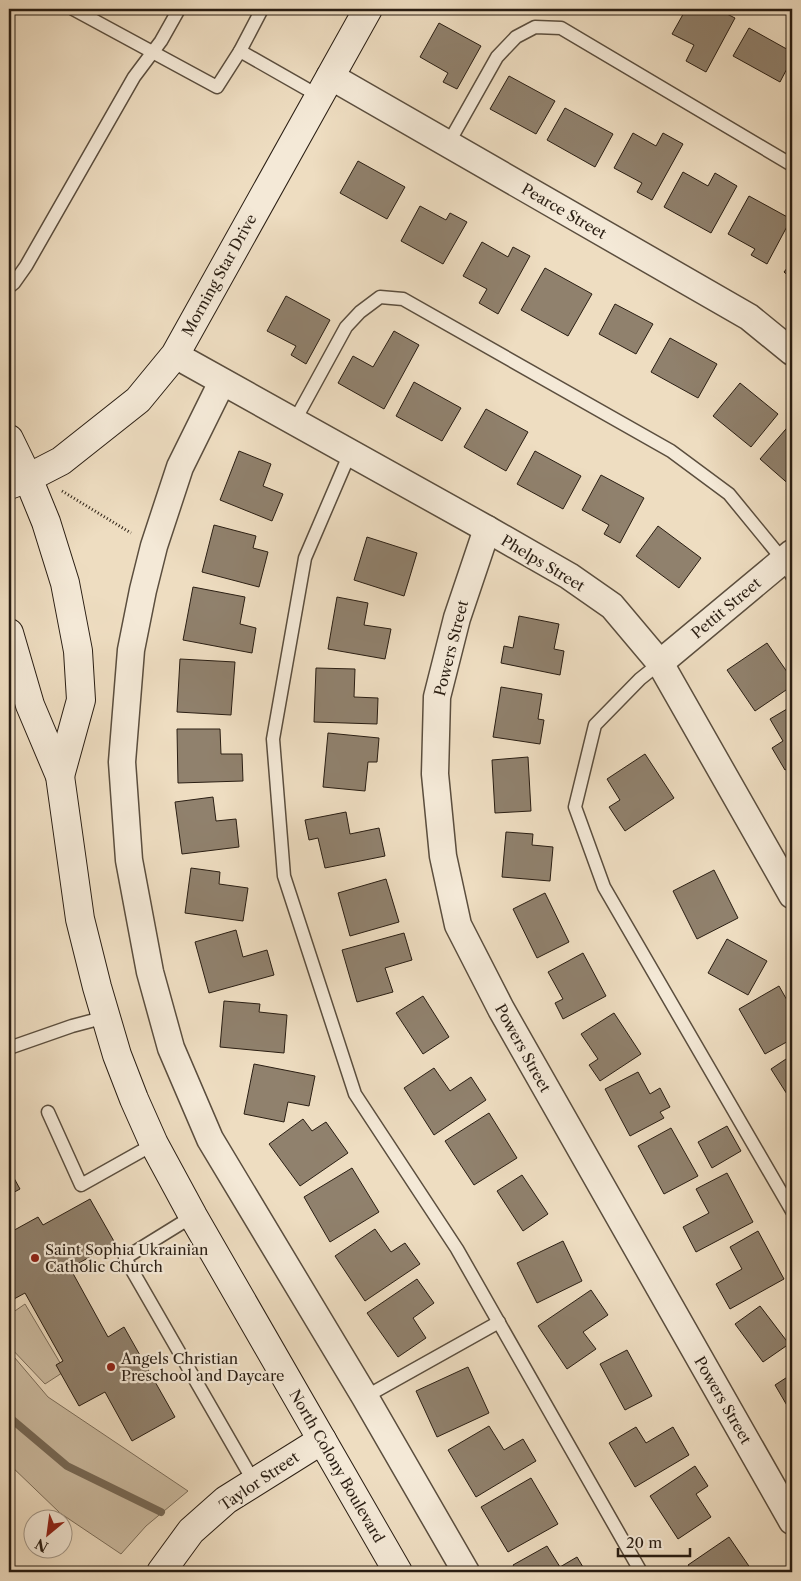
<svg xmlns="http://www.w3.org/2000/svg" width="801" height="1581" viewBox="0 0 801 1581" font-family="'Libre Caslon Text',serif">
	<style>
		.green { fill: #cdbda3; stroke: #7c6e5b }
		.lines { fill: none; stroke-linecap: round; stroke-linejoin: round }
		.stream { stroke: #776a58; stroke-width: 8 }
		.building { fill: #90816d; stroke: #2a1e13 }
		.lane-casing { stroke: #5b4e3e; stroke-width: 15 }
		.street-casing { stroke: #5b4e3e; stroke-width: 29 }
		.secondary-casing { stroke: #2a1e13; stroke-width: 30 }
		.path { stroke: #2a1e13; stroke-width: 3; stroke-dasharray: 1 2.5; stroke-linecap: butt }
		.lane { stroke: #f4e9d7; stroke-width: 12 }
		.street { stroke: #f4e9d7; stroke-width: 26 }
		.secondary { stroke: #f4e9d7; stroke-width: 28 }
		.poi-dot { fill: #8f2418; stroke: #f4e9d7; stroke-width: 2 }
		.labels { text-anchor: middle; dominant-baseline: central; stroke-width: 4.5; stroke-linejoin: round; paint-order: stroke }
		.street-label { font-size: 15px; fill: #2a1e13; stroke: #f4e9d7 }
		.poi-label { font-size: 15px; fill: #2a1e13; stroke: #f4e9d7; text-anchor: start }
	</style>
	<rect width="100%" height="100%" fill="#eeddc1"/>
	<filter id="stains"><feTurbulence type="fractalNoise" baseFrequency=".004" numOctaves="4"/><feColorMatrix values="0 0 0 0 .2 0 0 0 0 .09 0 0 0 0 .02 0 0 0 .5 -.17"/></filter>
	<radialGradient id="worn" r=".72"><stop offset=".6" stop-color="#630" stop-opacity="0"/><stop offset="1" stop-color="#630" stop-opacity=".3"/></radialGradient>
	<g class="green">
		<polygon points="25,1304 65,1371 45,1384 9,1346 9,1315"/>
		<polygon points="9,1351 48,1397 188,1491 146,1526 121,1554 60,1513 9,1464"/>
	</g>
	<g class="lines">
		<polyline class="stream" points="9,1417 67,1466 161,1512"/>
	</g>
	<g class="building">
		<polygon points="686,9 717,9 735,18 706,72 686,61 694,45 672,34"/>
		<polygon points="439,23 481,46 457,89 443,82 448,73 420,57"/>
		<polygon points="749,28 792,52 792,59 780,82 733,56"/>
		<polygon points="509,76 555,101 536,134 490,109"/>
		<polygon points="565,108 613,134 595,167 547,140"/>
		<polygon points="633,133 656,146 663,133 683,144 652,200 637,192 642,183 614,168"/>
		<polygon points="358,161 405,187 387,219 340,193"/>
		<polygon points="683,172 708,186 715,173 737,186 711,233 664,207"/>
		<polygon points="749,196 791,219 767,264 751,255 755,249 728,234"/>
		<polygon points="420,206 446,220 450,213 467,222 443,264 401,241"/>
		<polygon points="482,242 508,257 513,247 530,256 498,314 479,303 487,289 463,276"/>
		<polygon points="792,262 792,279 784,272"/>
		<polygon points="545,268 592,294 568,336 521,310"/>
		<polygon points="286,296 330,320 306,364 291,355 296,346 267,331"/>
		<polygon points="615,304 653,324 636,354 599,334"/>
		<polygon points="394,331 419,345 384,409 338,383 353,356 373,367"/>
		<polygon points="670,338 717,364 698,398 651,372"/>
		<polygon points="414,382 461,408 442,441 396,416"/>
		<polygon points="740,383 778,414 751,447 713,416"/>
		<polygon points="486,409 528,432 506,471 464,447"/>
		<polygon points="792,422 792,487 760,459"/>
		<polygon points="239,451 271,464 263,486 283,494 272,521 220,500"/>
		<polygon points="535,451 581,476 563,509 517,484"/>
		<polygon points="601,475 644,498 620,543 604,534 609,525 582,510"/>
		<polygon points="214,525 256,536 253,548 268,552 259,587 202,572"/>
		<polygon points="658,526 701,558 679,588 636,556"/>
		<polygon points="367,537 417,553 404,596 354,580"/>
		<polygon points="193,587 245,597 240,624 256,628 252,653 183,640"/>
		<polygon points="337,597 368,603 364,625 391,629 385,659 328,649"/>
		<polygon points="519,616 559,624 554,649 564,651 560,675 501,663 504,646 513,648"/>
		<polygon points="767,643 792,679 792,686 755,711 727,670"/>
		<polygon points="180,659 235,662 231,715 177,712"/>
		<polygon points="316,668 355,669 354,697 378,698 377,724 314,722"/>
		<polygon points="501,687 542,694 538,719 544,720 540,744 493,737"/>
		<polygon points="792,706 792,766 785,770 772,748 783,741 770,719"/>
		<polygon points="177,729 220,729 221,754 242,754 243,781 178,783"/>
		<polygon points="328,733 379,738 377,762 368,762 365,791 323,787"/>
		<polygon points="645,754 674,798 625,831 609,807 620,800 607,779"/>
		<polygon points="528,757 531,811 495,813 492,760"/>
		<polygon points="213,797 216,821 236,819 239,847 182,854 175,802"/>
		<polygon points="346,812 350,834 379,828 385,856 325,868 318,838 309,840 305,820"/>
		<polygon points="506,832 533,834 532,845 553,847 550,881 502,877"/>
		<polygon points="191,868 220,872 219,884 248,888 243,921 185,913"/>
		<polygon points="714,870 738,918 697,939 673,891"/>
		<polygon points="386,879 399,922 350,936 338,893"/>
		<polygon points="545,893 569,942 537,958 513,909"/>
		<polygon points="236,930 243,957 267,950 274,975 209,993 195,942"/>
		<polygon points="404,933 412,960 385,968 393,992 357,1002 342,950"/>
		<polygon points="727,939 767,961 748,995 708,973"/>
		<polygon points="583,953 606,996 563,1019 555,1003 563,999 548,972"/>
		<polygon points="779,986 792,1009 792,1039 765,1054 739,1009"/>
		<polygon points="423,996 449,1037 423,1054 396,1013"/>
		<polygon points="224,1001 260,1004 259,1012 287,1015 284,1053 220,1047"/>
		<polygon points="614,1013 641,1054 600,1081 589,1065 598,1059 581,1034"/>
		<polygon points="792,1055 792,1102 771,1069"/>
		<polygon points="254,1064 315,1076 309,1106 288,1102 284,1122 244,1114"/>
		<polygon points="434,1068 450,1091 471,1077 486,1100 434,1135 404,1088"/>
		<polygon points="638,1072 650,1094 660,1088 670,1107 660,1112 664,1118 630,1136 605,1089"/>
		<polygon points="489,1113 517,1158 474,1185 445,1141"/>
		<polygon points="303,1119 312,1131 326,1122 348,1153 300,1186 269,1144"/>
		<polygon points="727,1126 741,1151 712,1168 698,1142"/>
		<polygon points="671,1128 698,1176 664,1194 638,1146"/>
		<polygon points="352,1168 379,1212 330,1242 304,1197"/>
		<polygon points="9,1169 20,1189 9,1195"/>
		<polygon points="727,1173 753,1222 696,1252 683,1227 709,1213 696,1189"/>
		<polygon points="522,1175 548,1214 523,1231 497,1191"/>
		<polygon points="90,1199 115,1243 70,1268 108,1337 124,1327 175,1417 132,1441 105,1392 79,1406 56,1365 63,1361 25,1293 14,1299 9,1290 9,1233 38,1217 43,1225"/>
		<polygon points="375,1229 391,1252 405,1243 420,1264 365,1301 335,1256"/>
		<polygon points="758,1231 784,1279 730,1309 716,1284 742,1269 730,1247"/>
		<polygon points="563,1241 582,1281 537,1303 517,1263"/>
		<polygon points="417,1279 434,1303 413,1318 426,1338 398,1357 367,1313"/>
		<polygon points="591,1290 608,1315 583,1332 596,1349 567,1369 538,1326"/>
		<polygon points="760,1306 789,1344 763,1362 735,1324"/>
		<polygon points="627,1350 652,1396 625,1410 600,1364"/>
		<polygon points="468,1367 489,1413 437,1437 416,1391"/>
		<polygon points="792,1374 792,1414 775,1385"/>
		<polygon points="489,1426 504,1450 523,1439 536,1461 476,1497 448,1450"/>
		<polygon points="636,1427 646,1443 673,1427 689,1455 635,1487 609,1443"/>
		<polygon points="695,1466 708,1486 696,1494 711,1517 678,1539 650,1496"/>
		<polygon points="531,1478 558,1524 508,1552 481,1507"/>
		<polygon points="729,1537 753,1572 693,1572 688,1565"/>
		<polygon points="547,1546 560,1567 577,1557 586,1572 517,1572 513,1565"/>
	</g>
	<g class="lines">
		<defs>
			<g id="lane">
				<polyline points="73,9 217,87 240,51 262,9"/>
				<polyline points="240,51 319,96"/>
				<polyline points="448,144 497,57 516,37 535,27 561,28 792,165"/>
				<polyline points="9,287 14,283 26,266 134,77 161,41 179,9"/>
				<polyline points="294,422 346,327 360,312 380,297 403,299 671,451 729,494 783,560 792,576"/>
				<polyline points="350,453 305,558 273,739 284,876 355,1094 457,1249 641,1572"/>
				<polyline points="660,663 640,679 595,725 575,807 604,887 792,1211"/>
				<polyline points="9,1048 72,1026 106,1017"/>
				<polyline points="48,1112 81,1185 154,1144"/>
				<polyline points="193,1216 125,1258 254,1482"/>
				<polyline points="365,1397 499,1322"/>
			</g>
			<g id="street">
				<polyline points="330,76 749,317 792,352"/>
				<polyline points="175,355 487,529 569,576 612,606 660,663 792,895"/>
				<polyline points="222,382 180,467 154,546 143,590 131,650 122,762 129,860 150,972 171,1048 210,1139 365,1397 466,1572"/>
				<polyline points="487,529 457,618 437,697 435,774 443,856 458,925 501,1009 792,1521"/>
				<polyline points="660,663 792,553"/>
			</g>
			<g id="secondary">
				<polyline points="9,439 28,478 46,522 65,583 78,651 81,700 60,776"/>
				<polyline points="9,485 28,478 61,461 138,400 175,355 368,9"/>
				<polyline points="9,633 30,705 60,776 80,919 97,987 117,1055 134,1099 154,1144 193,1216 398,1572"/>
				<polyline points="161,1572 191,1531 226,1500 322,1440"/>
			</g>
		</defs>
		<use href="#lane" class="lane-casing"/>
		<use href="#street" class="street-casing"/>
		<use href="#secondary" class="secondary-casing"/>
		<polyline class="path" points="62,491 131,533"/>
		<use href="#lane" class="lane"/>
		<use href="#street" class="street"/>
		<use href="#secondary" class="secondary"/>
	</g>
	<g class="poi-dot">
		<circle cx="35" cy="1258" r="5"/>
		<circle cx="111" cy="1367" r="5"/>
	</g>
	<g class="labels">
		<g class="street-label">
			<text transform="translate(564 211) rotate(30)">Pearce Street</text>
			<text transform="translate(219 275) rotate(-61)">Morning Star Drive</text>
			<text transform="translate(543 563) rotate(31)">Phelps Street</text>
			<text transform="translate(726 608) rotate(-40)">Pettit Street</text>
			<text transform="translate(451 648) rotate(-76)">Powers Street</text>
			<text transform="translate(523 1048) rotate(61)">Powers Street</text>
			<text transform="translate(723 1400) rotate(60)">Powers Street</text>
			<text transform="translate(337 1466) rotate(60)">North Colony Boulevard</text>
			<text transform="translate(259 1481) rotate(-34)">Taylor Street</text>
		</g>
		<g class="poi-label">
			<text x="45" y="1249">Saint Sophia Ukrainian<tspan x="45" dy="17">Catholic Church</tspan></text>
			<text x="121" y="1358">Angels Christian<tspan x="121" dy="17">Preschool and Daycare</tspan></text>
		</g>
	</g>
	<rect width="801" height="1581" fill="none" stroke="#eeddc1" stroke-width="30"/>
	<rect x="10" y="10" width="781" height="1561" fill="none" stroke="#2a1e13" stroke-width="2.5"/>
	<rect x="15" y="15" width="771" height="1551" fill="none" stroke="#2a1e13"/>
	<g transform="translate(48 1534) rotate(209)"><circle r="24" fill="#f4e9d7" stroke="#a39889"/>
	<path d="M0-4L9 19L0 12L-9 19Z" fill="#8f2418"/>
	<text y="-8" font-size="14" font-weight="bold" text-anchor="middle" fill="#2a1e13">N</text>
	</g>
	<path d="M618 1548v8h72v-8" fill="none" stroke="#2a1e13" stroke-width="2.5"/>
	<text x="626" y="1548" font-size="15" fill="#2a1e13" stroke="#f4e9d7" stroke-width="4" paint-order="stroke">20 m</text>
	<rect width="100%" height="100%" filter="url(#stains)"/>
	<rect width="100%" height="100%" fill="url(#worn)"/>
</svg>
